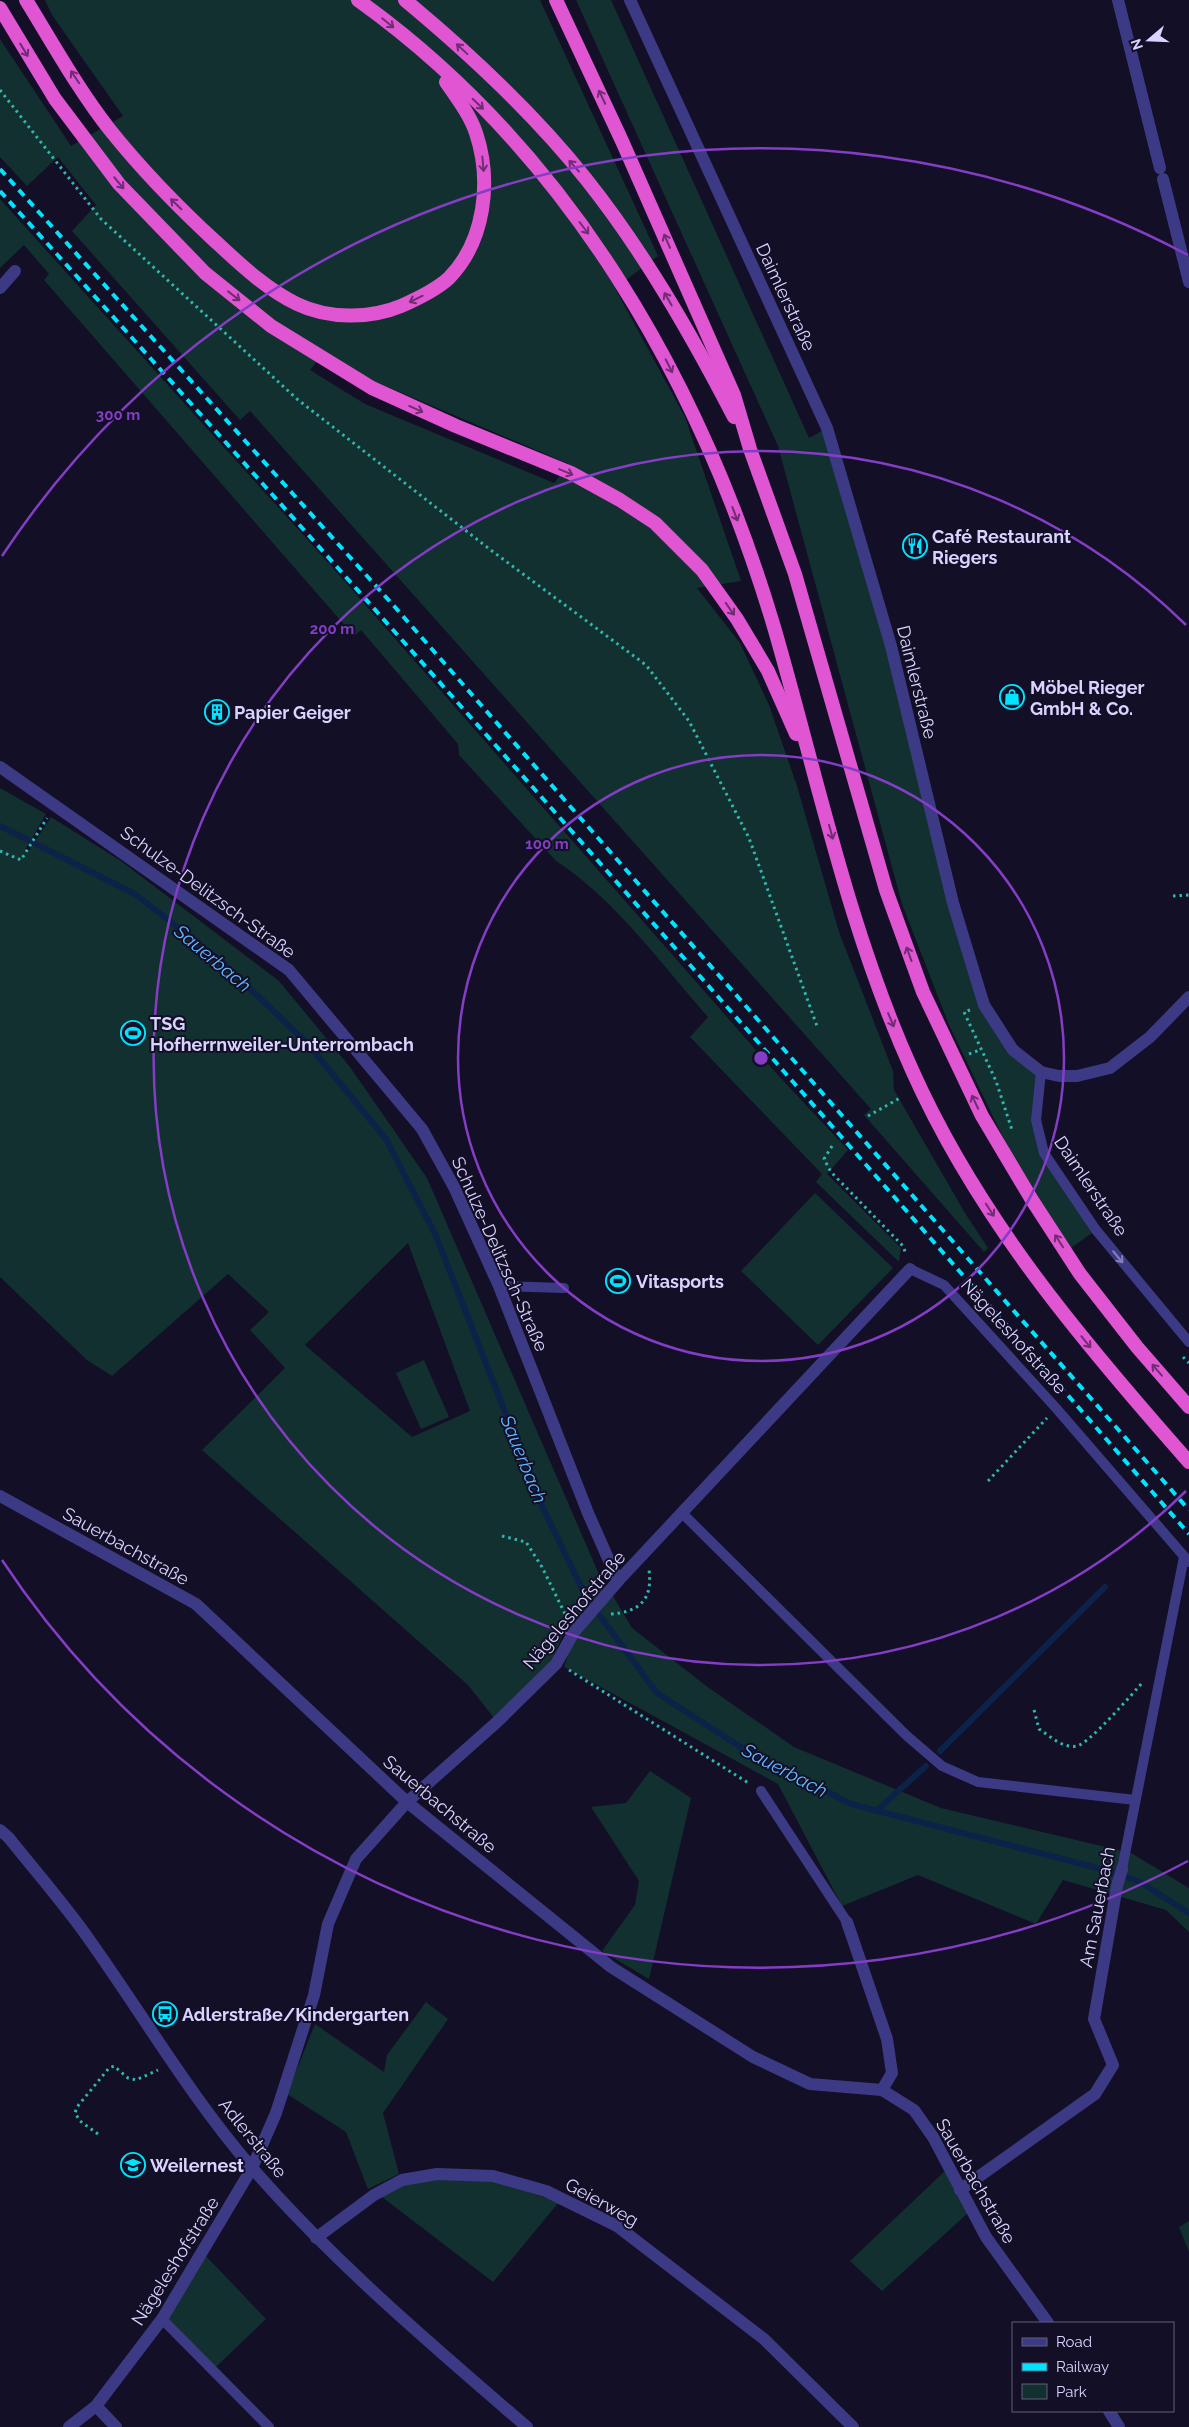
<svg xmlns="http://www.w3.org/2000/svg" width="1189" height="2427" viewBox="0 0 1189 2427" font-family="Raleway,sans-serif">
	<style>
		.green { fill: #12302f; fill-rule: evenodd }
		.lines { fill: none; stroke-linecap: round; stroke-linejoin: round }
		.stream { stroke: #0c2248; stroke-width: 6 }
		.path { stroke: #2fb8b0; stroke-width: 3; stroke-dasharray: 2.5 4; stroke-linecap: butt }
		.service { stroke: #3d3a85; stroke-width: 10 }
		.minor { stroke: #3d3a85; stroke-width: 12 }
		.trunk { stroke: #e055d1; stroke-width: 14 }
		.rail { stroke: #00e5ff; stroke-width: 4; stroke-dasharray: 8 6; stroke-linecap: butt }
		.oneway { stroke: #6f2e73 }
		.oneway2 { stroke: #837fbc }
		.ring { fill: none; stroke: #843dc5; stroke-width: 2.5 }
		.labels { text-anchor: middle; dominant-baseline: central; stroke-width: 4; stroke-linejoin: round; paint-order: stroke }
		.street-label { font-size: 18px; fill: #d9d4ff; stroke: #130f26 }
		.poi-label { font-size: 18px; font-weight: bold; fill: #d9d4ff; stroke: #130f26; text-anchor: start }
		.water-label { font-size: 19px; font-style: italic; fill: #62b6ff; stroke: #130f26 }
		.centre { fill: #843dc5; stroke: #130f26; stroke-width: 2.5 }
		.ring-label { font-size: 15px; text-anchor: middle; font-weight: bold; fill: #843dc5; stroke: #130f26; stroke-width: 4; stroke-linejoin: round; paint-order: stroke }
	</style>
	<rect width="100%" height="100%" fill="#130f26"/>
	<g class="green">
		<path d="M 45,0 L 540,0 L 658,256 L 615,288 L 685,417 L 741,581 L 697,588 L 740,643 L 769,705 L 797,786 L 839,932 L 893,1071 L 894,1090 L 965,1213 L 988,1248 L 984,1252 L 864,1115 L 871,1109 L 250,411 L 240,420 L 72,231 L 96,205 L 58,157 L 27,186 L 0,157 L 0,39 L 71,146 L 123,116 L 52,15 ZM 324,353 L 376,382 L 569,464 L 554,483 L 365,404 L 310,370 Z"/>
		<polygon points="576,0 611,0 809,438 827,428 984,1004 1013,1050 1041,1072 1039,1139 1096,1230 1071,1248 1011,1154 949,1025 902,904 778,446"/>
		<path d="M 0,199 L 333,568 L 777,1074 L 848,1150 L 827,1174 L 901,1248 L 899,1262 L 816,1182 L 822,1174 L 690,1037 L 708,1017 C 663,966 613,897 556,861 L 459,755 L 458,744 L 361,630 L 354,636 L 44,280 L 49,274 L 24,245 L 0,268 Z"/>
		<path d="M 0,788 L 46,814 L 25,850 L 28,852 L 51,817 L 121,861 L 279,981 L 350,1067 L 427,1178 L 605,1588 L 565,1630 L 552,1660 L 494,1718 L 468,1685 L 202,1450 L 285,1368 L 250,1330 L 269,1312 L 228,1274 L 112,1376 L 87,1360 L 0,1277 ZM 408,1243 L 470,1411 L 412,1437 L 305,1345 Z"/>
		<polygon points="815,1193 893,1268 818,1345 741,1271"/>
		<polygon points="424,1360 449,1417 421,1429 396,1373"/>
		<polygon points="610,1591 632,1628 709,1688 794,1747 941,1808 1131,1853 1189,1888 1189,1932 1166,1910 1063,1880 1036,1924 918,1875 842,1906 778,1784 564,1667 577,1628"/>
		<polygon points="650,1771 691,1798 649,1979 602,1951 635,1905 639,1881 591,1807 626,1803"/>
		<polygon points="426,2002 448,2019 383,2113 399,2174 368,2189 346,2132 287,2094 315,2024 384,2072 387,2055"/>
		<polygon points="945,2171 968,2213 882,2291 850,2261"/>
		<polygon points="439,2178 493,2181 559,2202 493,2282 382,2197 404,2184"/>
		<polygon points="1189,2221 1189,2252 1179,2227"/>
		<polygon points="205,2255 266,2319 216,2367 167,2318"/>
	</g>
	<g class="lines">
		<g class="stream">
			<polyline points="0,826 135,894 221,961 307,1043 386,1139 436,1236 542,1506 586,1597 657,1693 739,1746 851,1804 1109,1871 1140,1882 1189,1913"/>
			<polyline points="940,1751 1105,1587"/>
			<polyline points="876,1811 926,1766"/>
		</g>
		<g class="path">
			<polyline points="0,90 101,219 297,399 492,551 646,665 689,721 749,838 817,1026"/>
			<polyline points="0,851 21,860 47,818"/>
			<polyline points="1173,896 1189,895"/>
			<polyline points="970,1010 964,1012 996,1081 1012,1130"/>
			<polyline points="969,1054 980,1050"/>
			<polyline points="868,1116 900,1098"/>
			<polyline points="832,1146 824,1159 831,1172 903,1246 906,1254"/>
			<polyline points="1183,1357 1189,1363"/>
			<polyline points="988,1481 1047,1418"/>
			<polyline points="502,1536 526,1542 542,1567 567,1618"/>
			<path d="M 611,1614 C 639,1612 653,1600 649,1570"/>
			<polyline points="569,1670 750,1784"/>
			<path d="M 1034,1710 L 1039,1729 C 1050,1736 1063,1749 1077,1746 C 1089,1744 1133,1693 1143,1682"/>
			<polyline points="98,2134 80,2121 75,2113 77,2107 109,2068 114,2066 128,2078 136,2080 158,2070"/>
		</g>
		<g class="service">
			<polyline points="1041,1072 1036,1120 1044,1153 1096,1230 1189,1342"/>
			<polyline points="910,1269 944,1285 1056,1408 1189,1562"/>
			<polyline points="499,1286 564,1288"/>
			<polyline points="682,1513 907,1736 942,1766 978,1782 1135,1800"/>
			<polyline points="761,1791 847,1922"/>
			<polyline points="1122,1869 1184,1557"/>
			<polyline points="162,2319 269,2427"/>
		</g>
		<g class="minor">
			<polyline points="630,0 827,428 891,646 953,903 984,1005 1013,1050 1041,1072 1059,1076 1077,1076 1110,1068 1150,1037 1189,997"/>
			<polyline points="1118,0 1160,168"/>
			<polyline points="1163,179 1189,282"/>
			<polyline points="0,288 15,271"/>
			<polyline points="0,767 289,970 422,1129 454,1187 499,1286 588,1513 618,1581"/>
			<polyline points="0,1496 196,1604 407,1802 611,1967 753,2057 810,2084 882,2090 914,2110 933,2137 986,2237 1048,2323"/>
			<path d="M 0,1830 L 9,1838 C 33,1868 58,1897 81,1928 C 139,2008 188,2094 253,2169 C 336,2264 432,2345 527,2427"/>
			<polyline points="847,1922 887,2039 892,2073 882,2090"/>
			<polyline points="960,2190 1095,2094 1113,2065 1094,2019 1117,1886 1122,1869"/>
			<polyline points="316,2238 374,2195 402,2180 437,2174 493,2176 546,2191 617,2226 764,2339 853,2427"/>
			<polyline points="96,2406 116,2427"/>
			<polyline points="1109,2411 1119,2427"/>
			<polyline points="69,2427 96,2406 162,2319 252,2168 276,2113 314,1995 328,1924 356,1859 407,1802 497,1722 556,1664 574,1632 618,1581 910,1269"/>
		</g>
		<g class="trunk">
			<path d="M 26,0 C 52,42 79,91 110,130 C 142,170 178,207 216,242 C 241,265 266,289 297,304 C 328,319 370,319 401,306 C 417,299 436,290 449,278 C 485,241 492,181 476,133 C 470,115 457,98 446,82"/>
			<path d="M 358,0 C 569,151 701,382 774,627 C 817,775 848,929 912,1070 C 978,1218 1082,1341 1189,1462"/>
			<path d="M 405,0 C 470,54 533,112 586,179 C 644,252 691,334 734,417"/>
			<polyline points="556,0 622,141 734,395 750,449 795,574 886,890 923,992 982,1116 1032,1200 1080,1274 1137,1347 1189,1407"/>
			<polyline points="0,8 55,99 119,184 205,273 271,326 372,388 456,426 571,473 620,500 655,523 702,570 737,619 768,671 796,734"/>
		</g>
		<g class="rail">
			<polyline points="0,169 394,606 1189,1510"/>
			<path d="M 0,191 C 400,635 796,1083 1189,1534"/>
		</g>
	</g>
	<defs><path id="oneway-shaft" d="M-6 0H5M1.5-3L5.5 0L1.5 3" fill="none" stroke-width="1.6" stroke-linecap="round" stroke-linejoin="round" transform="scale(1.25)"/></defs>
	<g class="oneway">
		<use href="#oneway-shaft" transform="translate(388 23) rotate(39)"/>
		<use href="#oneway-shaft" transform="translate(462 49) rotate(-137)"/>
		<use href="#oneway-shaft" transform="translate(24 50) rotate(59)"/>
		<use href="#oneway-shaft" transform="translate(75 77) rotate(-124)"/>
		<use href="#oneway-shaft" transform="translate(602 97) rotate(-115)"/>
		<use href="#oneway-shaft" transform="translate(478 104) rotate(44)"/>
		<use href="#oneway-shaft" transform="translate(483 164) rotate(85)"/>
		<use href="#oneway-shaft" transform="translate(574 166) rotate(-132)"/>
		<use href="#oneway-shaft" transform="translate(119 183) rotate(50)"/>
		<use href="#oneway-shaft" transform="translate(176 204) rotate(-136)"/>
		<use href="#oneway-shaft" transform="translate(584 228) rotate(53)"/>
		<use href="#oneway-shaft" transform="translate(667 241) rotate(-114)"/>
		<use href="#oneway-shaft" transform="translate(234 296) rotate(38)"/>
		<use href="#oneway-shaft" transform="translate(416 299) rotate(154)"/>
		<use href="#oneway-shaft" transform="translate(668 299) rotate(-120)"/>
		<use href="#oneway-shaft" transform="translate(669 366) rotate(63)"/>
		<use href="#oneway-shaft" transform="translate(416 409) rotate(24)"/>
		<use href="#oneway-shaft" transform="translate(566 472) rotate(23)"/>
		<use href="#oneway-shaft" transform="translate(735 514) rotate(69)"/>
		<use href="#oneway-shaft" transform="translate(730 609) rotate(55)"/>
		<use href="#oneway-shaft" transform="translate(831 832) rotate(74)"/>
		<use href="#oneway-shaft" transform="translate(909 954) rotate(-110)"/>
		<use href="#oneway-shaft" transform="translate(891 1020) rotate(67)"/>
		<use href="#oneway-shaft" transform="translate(975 1102) rotate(-115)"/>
		<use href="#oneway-shaft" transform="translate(990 1210) rotate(57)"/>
		<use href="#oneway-shaft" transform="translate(1059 1241) rotate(-123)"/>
		<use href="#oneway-shaft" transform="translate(1086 1342) rotate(51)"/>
		<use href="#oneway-shaft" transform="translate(1157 1370) rotate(-131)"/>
	</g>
	<use class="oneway2" href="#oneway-shaft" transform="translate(1118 1257) rotate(50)"/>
	<g class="ring">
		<circle cx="761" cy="1058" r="303"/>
		<path d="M1186 1491A607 607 0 1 1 1186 625"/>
		<path d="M1188 1861A910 910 0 0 1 2 1560M2 556A910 910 0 0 1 1188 255"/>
	</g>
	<defs>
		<symbol id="restaurant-ring" viewBox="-11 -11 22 22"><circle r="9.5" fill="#130f26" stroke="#00e5ff" stroke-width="1.5"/><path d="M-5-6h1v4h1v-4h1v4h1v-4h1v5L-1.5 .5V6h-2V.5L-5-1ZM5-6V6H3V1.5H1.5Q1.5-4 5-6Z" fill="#00e5ff"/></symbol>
		<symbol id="shop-ring" viewBox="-11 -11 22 22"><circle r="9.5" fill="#130f26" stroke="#00e5ff" stroke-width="1.5"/><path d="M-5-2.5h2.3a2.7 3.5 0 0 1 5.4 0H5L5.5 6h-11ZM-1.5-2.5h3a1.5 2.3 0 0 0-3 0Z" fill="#00e5ff"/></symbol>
		<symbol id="building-ring" viewBox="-11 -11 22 22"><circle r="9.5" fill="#130f26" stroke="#00e5ff" stroke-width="1.5"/><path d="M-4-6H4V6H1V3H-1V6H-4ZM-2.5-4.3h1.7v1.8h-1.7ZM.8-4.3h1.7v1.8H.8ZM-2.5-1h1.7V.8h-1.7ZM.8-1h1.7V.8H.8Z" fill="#00e5ff"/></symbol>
		<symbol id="stadium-ring" viewBox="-11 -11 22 22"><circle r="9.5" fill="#130f26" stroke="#00e5ff" stroke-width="1.5"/><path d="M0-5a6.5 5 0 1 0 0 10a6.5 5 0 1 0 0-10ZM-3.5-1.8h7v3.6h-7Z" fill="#00e5ff"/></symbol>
		<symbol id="bus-ring" viewBox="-11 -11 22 22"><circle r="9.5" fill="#130f26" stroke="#00e5ff" stroke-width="1.5"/><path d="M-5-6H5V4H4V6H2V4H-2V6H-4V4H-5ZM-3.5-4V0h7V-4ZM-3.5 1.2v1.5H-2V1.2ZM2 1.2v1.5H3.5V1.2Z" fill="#00e5ff"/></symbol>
		<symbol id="school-ring" viewBox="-11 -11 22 22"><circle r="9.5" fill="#130f26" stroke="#00e5ff" stroke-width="1.5"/><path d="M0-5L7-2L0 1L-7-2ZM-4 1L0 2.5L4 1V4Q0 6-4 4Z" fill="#00e5ff"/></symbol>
	</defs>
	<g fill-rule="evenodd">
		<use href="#restaurant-ring" x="901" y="532" width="28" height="28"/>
		<use href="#shop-ring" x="998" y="683" width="28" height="28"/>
		<use href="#building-ring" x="203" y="698" width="28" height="28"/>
		<use href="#stadium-ring" x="119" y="1019" width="28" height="28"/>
		<use href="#stadium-ring" x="604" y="1267" width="28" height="28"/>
		<use href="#bus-ring" x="151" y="2000" width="28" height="28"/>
		<use href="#school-ring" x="119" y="2151" width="28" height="28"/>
	</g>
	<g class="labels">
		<g class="street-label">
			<text transform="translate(786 297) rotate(65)">Daimlerstraße</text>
			<text transform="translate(917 682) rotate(76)">Daimlerstraße</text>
			<text transform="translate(208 892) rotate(36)">Schulze-Delitzsch-Straße</text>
			<text transform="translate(1091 1186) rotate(56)">Daimlerstraße</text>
			<text transform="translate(500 1254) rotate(66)">Schulze-Delitzsch-Straße</text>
			<text transform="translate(1014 1336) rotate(48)">Nägeleshofstraße</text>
			<text transform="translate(126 1546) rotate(29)">Sauerbachstraße</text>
			<text transform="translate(574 1610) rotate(-50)">Nägeleshofstraße</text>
			<text transform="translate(440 1804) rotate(40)">Sauerbachstraße</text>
			<text transform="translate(1097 1907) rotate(-79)">Am Sauerbach</text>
			<text transform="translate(253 2138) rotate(51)">Adlerstraße</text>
			<text transform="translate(976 2181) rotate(60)">Sauerbachstraße</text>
			<text transform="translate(602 2202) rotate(29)">Geierweg</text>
			<text transform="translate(175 2261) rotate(-58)">Nägeleshofstraße</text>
		</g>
		<g class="poi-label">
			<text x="932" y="536">Café Restaurant<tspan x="932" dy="21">Riegers</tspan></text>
			<text x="1030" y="687">Möbel Rieger<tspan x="1030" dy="21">GmbH &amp; Co.</tspan></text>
			<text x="234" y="712">Papier Geiger</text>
			<text x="150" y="1023">TSG<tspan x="150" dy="21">Hofherrnweiler-Unterrombach</tspan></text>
			<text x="636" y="1281">Vitasports</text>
			<text x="182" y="2014">Adlerstraße/Kindergarten</text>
			<text x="150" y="2165">Weilernest</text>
		</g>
		<g class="water-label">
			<text transform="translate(213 958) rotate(40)">Sauerbach</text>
			<text transform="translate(524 1459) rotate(68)">Sauerbach</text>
			<text transform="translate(785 1770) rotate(28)">Sauerbach</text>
		</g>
	</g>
	<circle cx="761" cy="1058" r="8" class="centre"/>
	<g class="ring-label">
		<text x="118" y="420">300 m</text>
		<text x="332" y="634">200 m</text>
		<text x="547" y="849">100 m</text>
	</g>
	<rect x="1012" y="2322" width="162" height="90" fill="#130f26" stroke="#625e7d"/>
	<rect x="1022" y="2338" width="25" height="8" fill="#3d3a85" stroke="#625e7d"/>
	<text x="1056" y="2347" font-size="15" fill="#d9d4ff">Road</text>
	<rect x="1022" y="2363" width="25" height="8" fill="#00e5ff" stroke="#625e7d"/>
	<text x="1056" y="2372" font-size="15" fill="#d9d4ff">Railway</text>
	<rect x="1022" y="2384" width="25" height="15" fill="#12302f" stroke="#625e7d"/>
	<text x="1056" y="2397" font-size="15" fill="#d9d4ff">Park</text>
	<g transform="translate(1149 40) rotate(251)" stroke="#130f26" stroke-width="4" paint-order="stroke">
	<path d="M0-4L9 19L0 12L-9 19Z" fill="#d9d4ff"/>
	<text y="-8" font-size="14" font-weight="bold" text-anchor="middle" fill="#d9d4ff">N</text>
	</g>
</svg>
